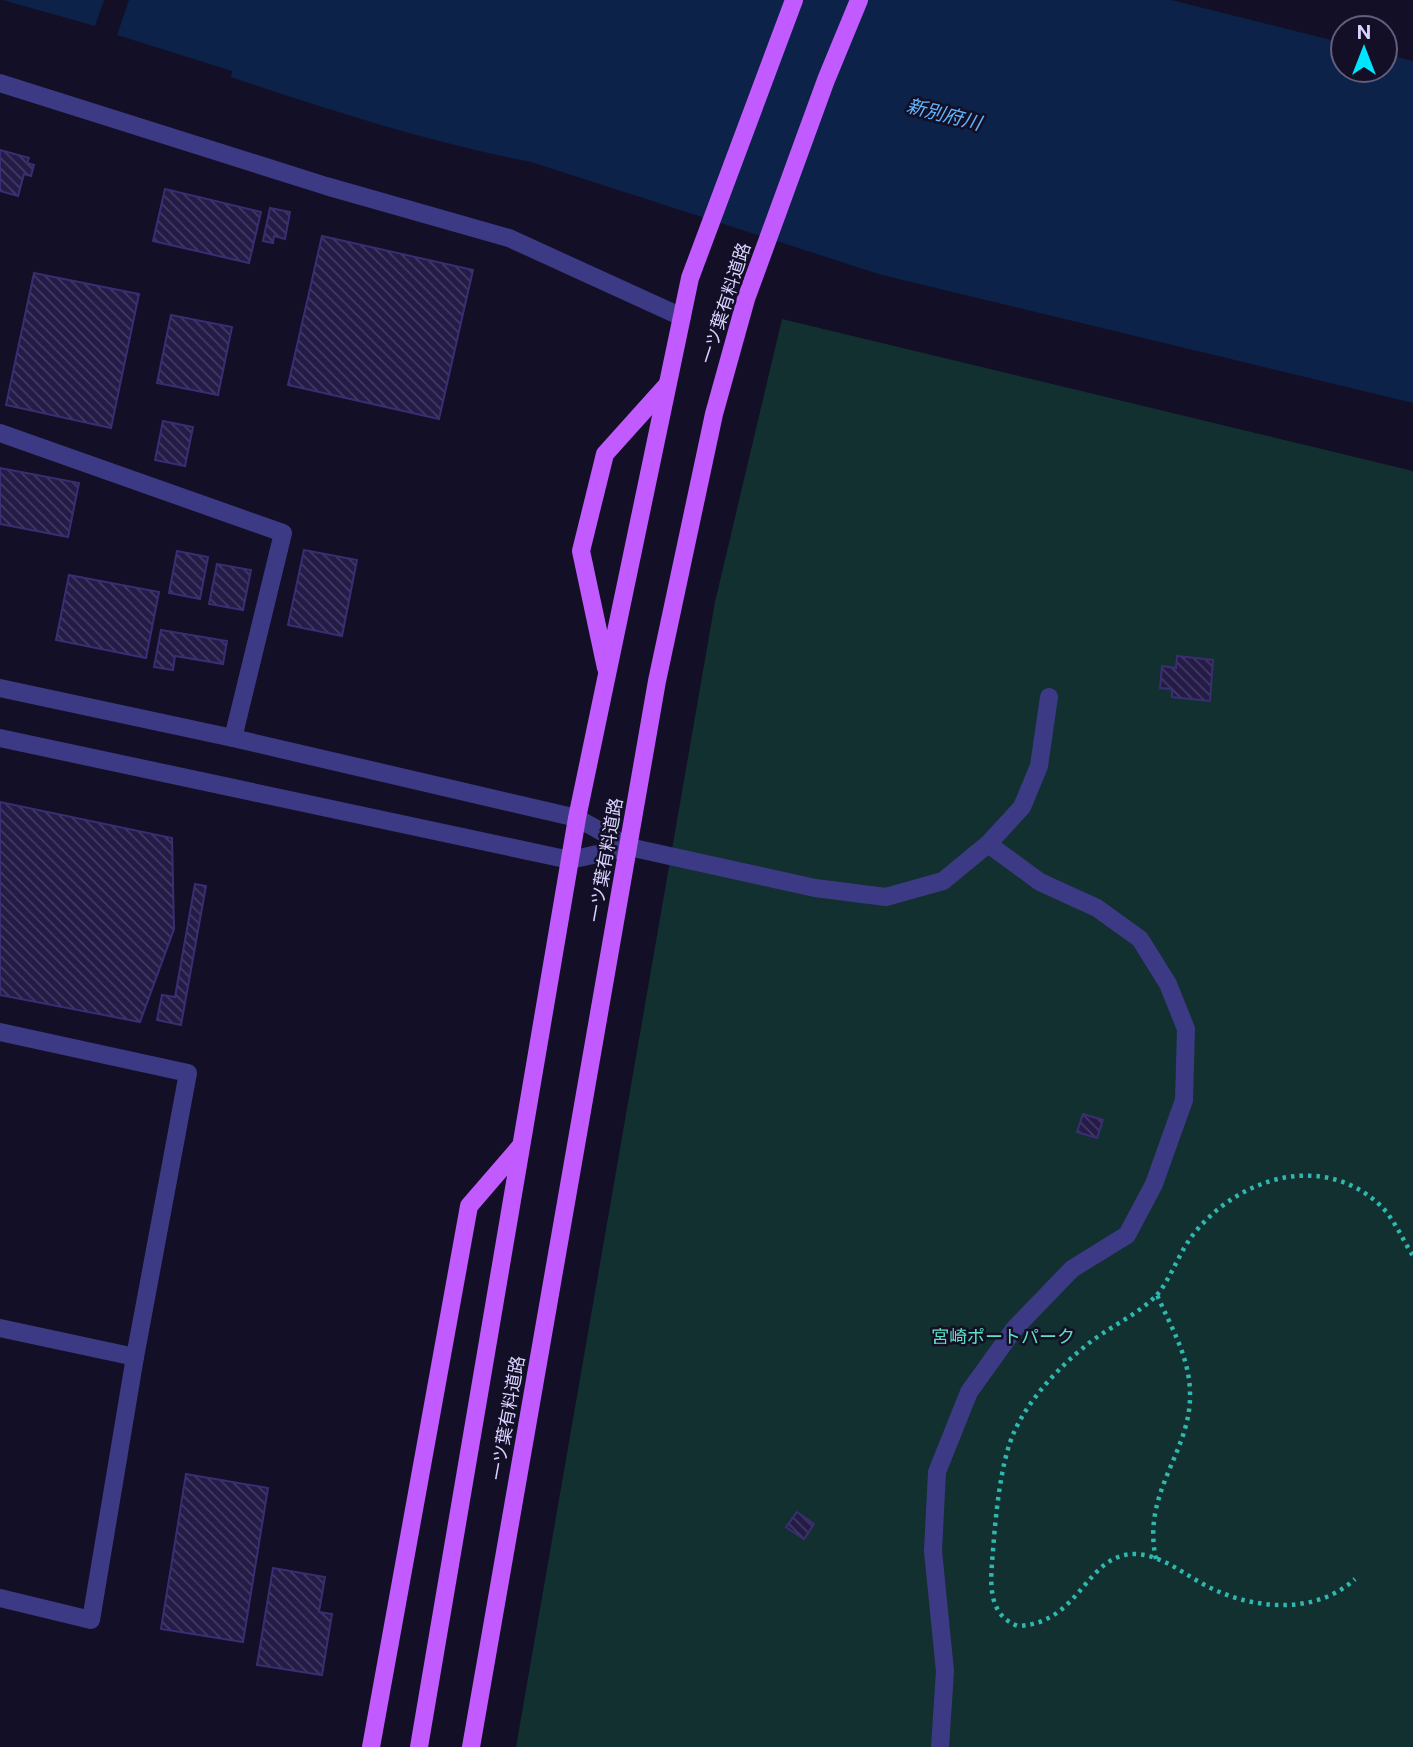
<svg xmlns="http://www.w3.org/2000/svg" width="1413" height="1747" viewBox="0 0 1413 1747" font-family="'Public Sans','Noto Sans JP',sans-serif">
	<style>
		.park { fill: #12302f }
		.water { fill: #0c2248 }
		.building { fill: url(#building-back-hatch); stroke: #3b2d73; stroke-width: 2 }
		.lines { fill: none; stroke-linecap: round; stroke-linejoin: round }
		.path { stroke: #2fb8b0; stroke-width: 4.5; stroke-dasharray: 3.5 5; stroke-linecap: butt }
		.minor { stroke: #3d3a85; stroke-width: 18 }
		.major { stroke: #c25bff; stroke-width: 18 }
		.labels { text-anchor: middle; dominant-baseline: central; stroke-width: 5; stroke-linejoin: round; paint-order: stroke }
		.street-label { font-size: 18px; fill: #d9d4ff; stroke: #130f26 }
		.park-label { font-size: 18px; fill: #5fe0c0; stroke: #130f26 }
		.water-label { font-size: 19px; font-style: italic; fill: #62b6ff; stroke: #130f26 }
	</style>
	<defs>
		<pattern id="building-back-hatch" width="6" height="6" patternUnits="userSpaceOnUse" patternTransform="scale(1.75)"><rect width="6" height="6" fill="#241b47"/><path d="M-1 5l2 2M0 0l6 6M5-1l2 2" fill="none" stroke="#433b63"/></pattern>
	</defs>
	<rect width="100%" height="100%" fill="#130f26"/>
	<polygon class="park" points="782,319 1413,471 1413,1747 516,1747 715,602"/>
	<g class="water">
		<polygon points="3,0 104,0 95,26"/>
		<path d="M 129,0 L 1171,0 L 1343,43 L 1343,70 L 1385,70 L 1385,54 L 1413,61 L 1413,403 L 882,275 L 531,162 C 428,142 330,110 231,77 L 232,71 L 117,35 Z"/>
	</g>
	<g class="building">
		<polygon points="0,150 29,158 27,163 34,165 31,176 24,174 18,196 0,191"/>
		<polygon points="165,189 261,212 249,263 153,241"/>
		<polygon points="270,208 290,212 285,239 274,236 273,243 263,241"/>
		<polygon points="322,236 473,270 439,419 288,385"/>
		<polygon points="34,273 139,294 111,428 6,405"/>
		<polygon points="171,315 232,327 218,395 157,383"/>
		<polygon points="163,421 193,427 185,466 155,460"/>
		<polygon points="0,468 79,483 68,537 0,524"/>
		<polygon points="304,550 357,560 342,636 288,625"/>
		<polygon points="177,551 208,557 200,599 169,593"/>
		<polygon points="217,564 251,570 243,610 209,604"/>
		<polygon points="69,575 159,592 146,658 56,640"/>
		<polygon points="161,630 227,641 223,664 175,656 173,670 154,667"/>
		<polygon points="1177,656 1213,660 1210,701 1172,697 1172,689 1160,688 1162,666 1176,668"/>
		<polygon points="0,802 172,838 174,929 140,1022 0,995"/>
		<polygon points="195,884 206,886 181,1025 157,1020 162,995 175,997"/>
		<polygon points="1083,1114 1103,1120 1097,1138 1077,1132"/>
		<polygon points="186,1474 268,1488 243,1642 161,1629"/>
		<polygon points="797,1512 814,1524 804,1539 786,1527"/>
		<polygon points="273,1568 325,1577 319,1612 332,1614 322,1675 257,1665"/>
	</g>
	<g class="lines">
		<g class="path">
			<path d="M 1157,1295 C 1173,1275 1179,1251 1196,1231 C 1242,1176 1324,1152 1381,1206 C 1394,1219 1403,1240 1413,1256"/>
			<path d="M 1156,1559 C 1141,1491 1192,1452 1190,1392 C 1189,1356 1171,1327 1157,1295 C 1135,1317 1106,1328 1083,1348 C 1057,1369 1029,1400 1015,1430 C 999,1464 995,1525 992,1563 C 990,1588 990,1616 1018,1626 C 1082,1623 1085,1553 1136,1554 C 1164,1555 1188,1578 1213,1589 C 1257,1610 1317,1614 1355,1579"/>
		</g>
		<g class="minor">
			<polyline points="0,83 326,186 509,238 682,317"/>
			<polyline points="0,433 283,533 233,738"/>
			<polyline points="0,688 233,738 577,818 629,847 815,888 886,897 943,881 988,844 1022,807 1039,766 1049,697"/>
			<polyline points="0,738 570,860 629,847"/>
			<polyline points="0,1032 188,1073 135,1357 91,1620 0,1598"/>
			<polyline points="0,1328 135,1357"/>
			<polyline points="940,1747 945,1671 933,1551 937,1472 969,1392 1015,1328 1072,1269 1127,1235 1154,1184 1184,1100 1186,1029 1168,984 1140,939 1097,908 1040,882 988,844"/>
		</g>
		<g class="major">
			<polyline points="606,668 581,551 605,454 667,385"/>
			<polyline points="371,1747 469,1206 519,1148"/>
			<polyline points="419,1747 577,818 690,278 794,0"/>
			<polyline points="471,1747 657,681 714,414 746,299 826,80 859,0"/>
		</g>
	</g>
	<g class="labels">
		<g class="street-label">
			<text transform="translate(725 303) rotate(-72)">一ツ葉有料道路</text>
			<text transform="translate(605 860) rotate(-80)">一ツ葉有料道路</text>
			<text transform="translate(507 1418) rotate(-80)">一ツ葉有料道路</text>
		</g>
		<g class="park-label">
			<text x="1003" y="1336">宮崎ポートパーク</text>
		</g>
		<g class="water-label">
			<text transform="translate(944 114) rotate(14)">新別府川</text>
		</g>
	</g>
	<g transform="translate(1364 49)"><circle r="33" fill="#130f26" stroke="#625e7d" stroke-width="2"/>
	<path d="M0-5L12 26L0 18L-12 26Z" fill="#00e5ff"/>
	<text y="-10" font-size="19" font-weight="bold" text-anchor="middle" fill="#d9d4ff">N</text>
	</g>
</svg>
